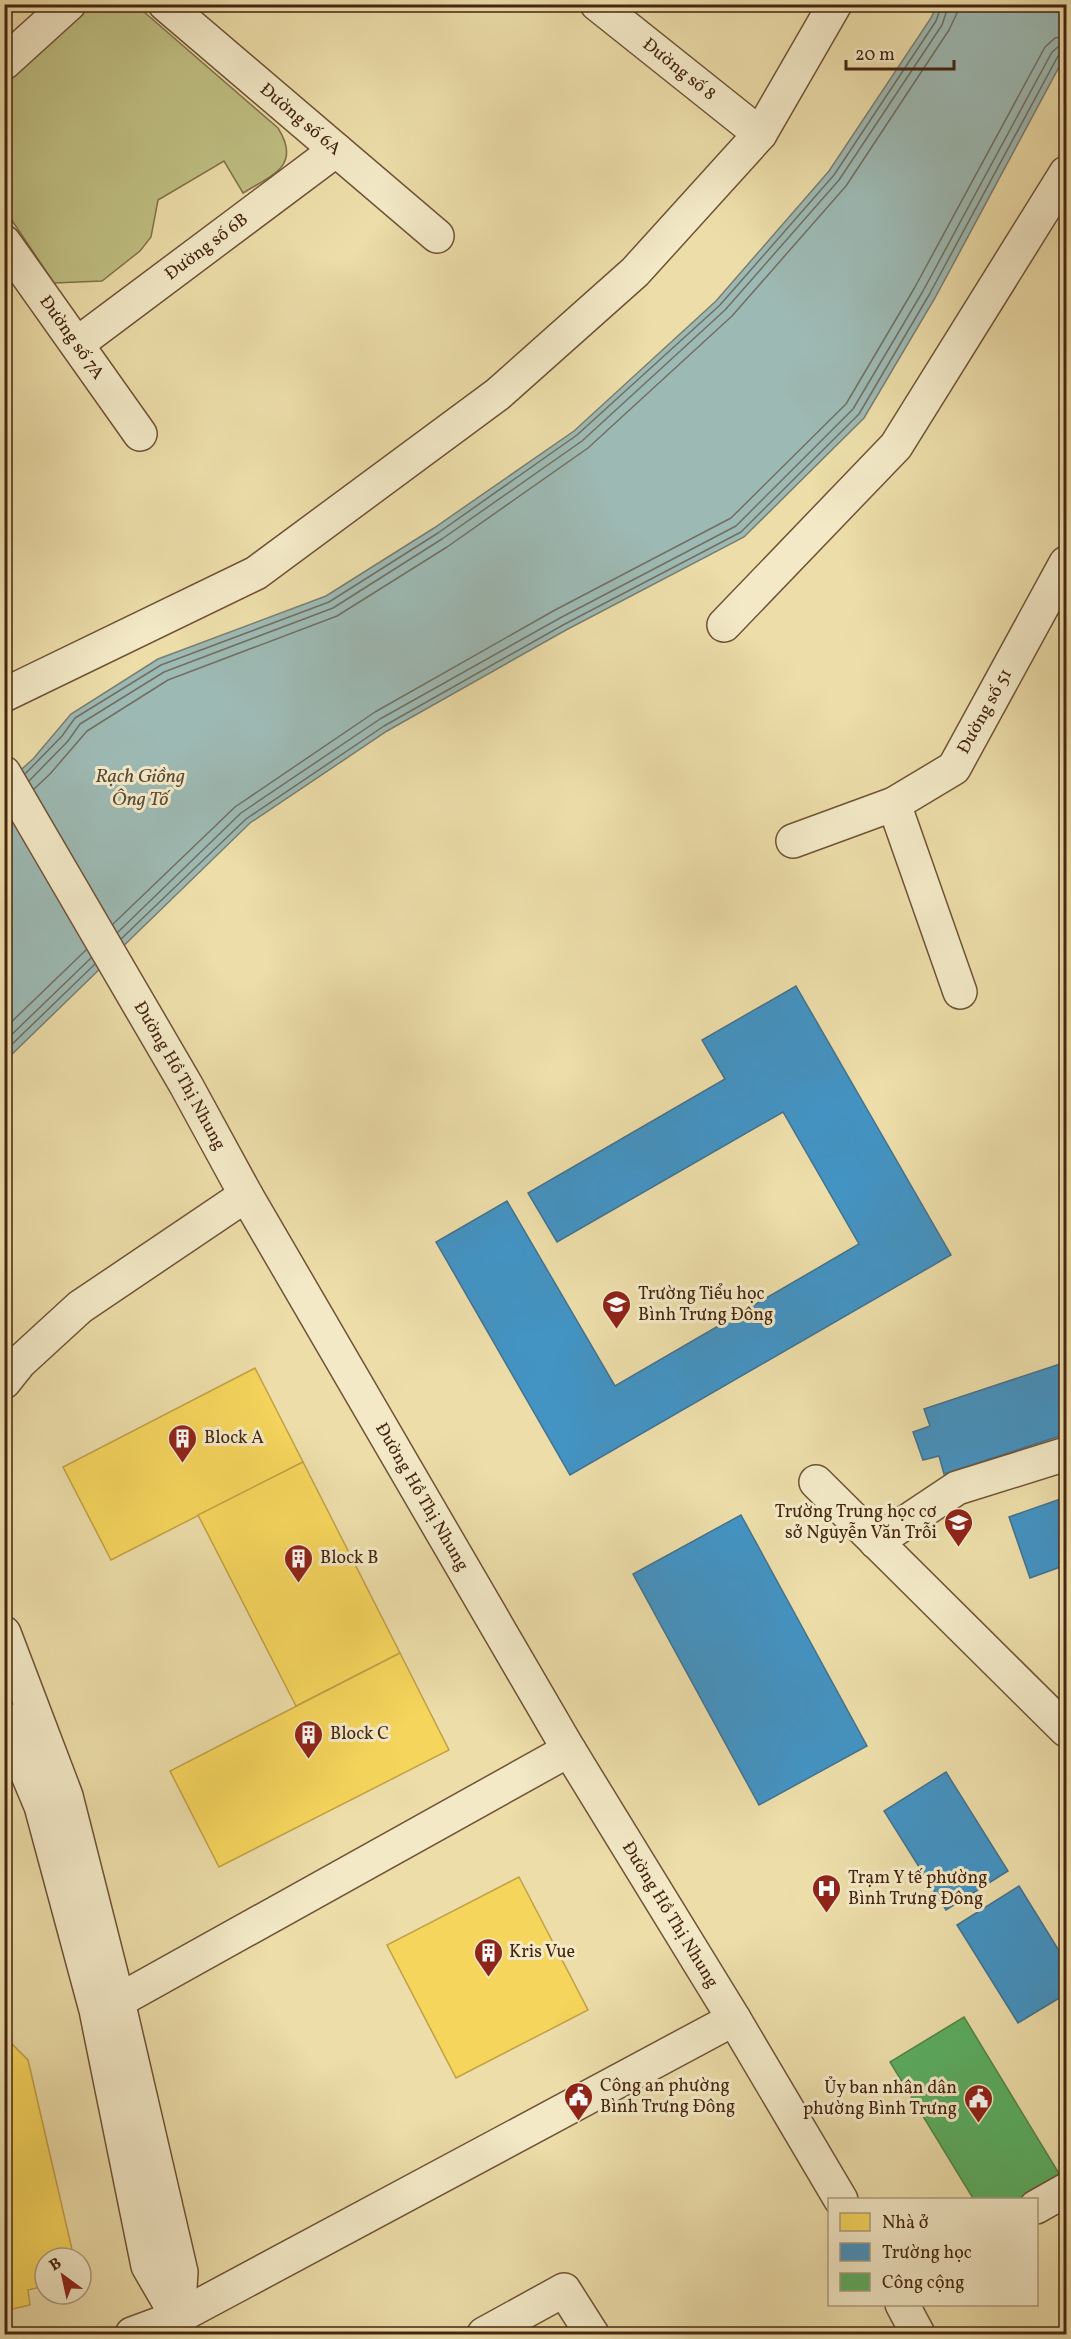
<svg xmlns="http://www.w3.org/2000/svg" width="1071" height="2339" viewBox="0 0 1071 2339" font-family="Vollkorn,serif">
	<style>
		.green { fill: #bfbf83; stroke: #82724a; stroke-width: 1.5 }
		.water { fill: #9db9b3; stroke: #7a7e72; stroke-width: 1.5 }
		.homes { fill: #f6d55c; stroke: #c1a046; stroke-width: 1.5 }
		.schools { fill: #4393c3; stroke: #44728e; stroke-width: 1.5 }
		.public { fill: #5aae61; stroke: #548549; stroke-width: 1.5 }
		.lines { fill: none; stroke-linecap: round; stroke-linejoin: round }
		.shore { stroke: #716f62; stroke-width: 1.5 }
		.minor-casing { stroke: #6f5337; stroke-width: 36 }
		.minor { stroke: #f3e9c7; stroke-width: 33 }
		.labels { text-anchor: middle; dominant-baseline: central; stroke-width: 6; stroke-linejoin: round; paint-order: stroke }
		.street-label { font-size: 18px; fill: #452511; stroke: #f3e9c7 }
		.poi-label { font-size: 18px; fill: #452511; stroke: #f3e9c7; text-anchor: start }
		.water-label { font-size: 20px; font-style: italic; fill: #5b4a3a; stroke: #f3e9c7 }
	</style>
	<rect width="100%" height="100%" fill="#ecdda9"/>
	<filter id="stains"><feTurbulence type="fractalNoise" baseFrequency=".00333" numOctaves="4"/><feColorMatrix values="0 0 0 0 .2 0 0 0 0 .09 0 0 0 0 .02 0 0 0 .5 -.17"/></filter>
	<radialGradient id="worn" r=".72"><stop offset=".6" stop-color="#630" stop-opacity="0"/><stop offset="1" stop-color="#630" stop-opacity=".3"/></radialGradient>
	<path class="green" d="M 88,5 L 136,5 L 278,128 C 302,166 272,175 243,193 L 224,161 L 158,200 L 151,237 L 140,251 L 102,281 L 54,283 L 5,210 L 4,82 Z"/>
	<polygon class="water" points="937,5 1066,5 1066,54 935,298 864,418 744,537 566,630 387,731 250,823 5,1061 4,785 33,759 71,714 158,659 326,596 434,528 574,431 716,301 829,171 931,18"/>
	<g class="homes">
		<polygon points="255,1368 303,1462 111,1560 63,1467"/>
		<polygon points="303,1462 400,1653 296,1706 198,1515"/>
		<polygon points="400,1653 449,1750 219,1867 170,1771"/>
		<polygon points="519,1877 588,2010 456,2078 387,1945"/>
		<polygon points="4,2036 28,2060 74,2258 45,2258 45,2286 28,2290 30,2305 4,2311"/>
	</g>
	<g class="schools">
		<polygon points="796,986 951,1255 570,1475 436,1242 507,1201 615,1386 859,1244 783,1112 557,1242 528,1193 725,1079 702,1040"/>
		<polygon points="1066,1362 1066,1434 944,1474 939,1456 923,1460 913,1432 930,1426 924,1409"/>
		<polygon points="1066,1497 1066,1565 1030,1578 1009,1517"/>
		<polygon points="741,1515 867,1746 759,1805 633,1574"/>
		<polygon points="946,1772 1008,1871 946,1910 884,1811"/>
		<polygon points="1019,1886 1066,1962 1066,1994 1018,2023 957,1925"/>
	</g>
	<polygon class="public" points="964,2017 1066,2185 1036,2200 974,2200 890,2062"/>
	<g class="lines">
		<g class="shore">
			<polyline points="25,774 62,736 75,718 161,665 329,602 438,533 577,435 720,305 834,175 936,21 942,4"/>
			<polyline points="29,781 68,741 80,724 164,672 333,608 442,539 582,441 725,310 839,180 942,25 949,4"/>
			<polyline points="34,789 50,774 87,731 168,680 337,616 447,547 588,448 732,316 846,186 949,30 957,13 958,4"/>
			<polyline points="113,924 235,807 375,712 555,610 731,518 846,404 915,287 1045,47 1055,38 1066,36"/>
			<polyline points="118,932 241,813 380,719 560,618 736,526 853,409 923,291 1052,52 1059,46 1066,45"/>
			<polyline points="121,939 246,819 384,726 563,625 741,532 859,414 929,295 1058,56 1066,52"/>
			<polyline points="4,1029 86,950"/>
			<polyline points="4,1042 91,958"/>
			<polyline points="4,1052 95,964"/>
		</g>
		<defs>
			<g id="minor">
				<path id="s1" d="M 165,4 L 437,236"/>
				<path id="s2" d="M 597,4 L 760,134"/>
				<polyline points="4,63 69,4"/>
				<path id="s3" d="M 4,242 L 140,434"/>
				<path id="s4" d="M 77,344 L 336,150"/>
				<polyline points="724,625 896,446 1066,173"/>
				<polyline points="4,695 256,573 498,394 635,272 760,134 835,4"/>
				<path id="s5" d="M 4,773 L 186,1085 L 246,1195 L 569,1750 L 734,2019 L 841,2200"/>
				<polyline points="894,804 960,992"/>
				<path id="s6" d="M 793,841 L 894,804 L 954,768 L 1066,563"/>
				<polyline points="4,1382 20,1362 80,1307 246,1195"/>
				<polyline points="816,1482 1066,1730"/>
				<polyline points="876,1542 957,1488 1066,1454"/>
				<polyline points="4,1633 66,1796 118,2001 181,2272 178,2317"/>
				<polyline points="4,1718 41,1806 96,2010 148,2266 180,2321"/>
				<polyline points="97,2009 118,2001 569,1750"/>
				<polyline points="1036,2207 1066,2190"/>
				<polyline points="902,2304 918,2334"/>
				<polyline points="132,2334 178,2317 734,2019"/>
				<polyline points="484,2334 564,2290 592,2334"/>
			</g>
		</defs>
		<use href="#minor" class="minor-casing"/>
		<use href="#minor" class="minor"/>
	</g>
	<defs>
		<symbol id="school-pin" viewBox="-11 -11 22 30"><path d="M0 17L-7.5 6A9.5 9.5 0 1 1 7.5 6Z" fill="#8f2418" stroke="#f3e9c7"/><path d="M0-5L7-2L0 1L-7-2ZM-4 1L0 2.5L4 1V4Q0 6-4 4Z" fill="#fff"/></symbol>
		<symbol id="building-pin" viewBox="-11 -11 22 30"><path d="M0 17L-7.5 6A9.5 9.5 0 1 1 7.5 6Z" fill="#8f2418" stroke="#f3e9c7"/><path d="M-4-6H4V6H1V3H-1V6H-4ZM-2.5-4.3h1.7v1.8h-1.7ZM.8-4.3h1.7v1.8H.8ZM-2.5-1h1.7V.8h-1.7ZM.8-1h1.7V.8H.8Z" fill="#fff"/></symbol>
		<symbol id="hospital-pin" viewBox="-11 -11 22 30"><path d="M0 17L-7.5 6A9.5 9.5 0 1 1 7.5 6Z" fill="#8f2418" stroke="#f3e9c7"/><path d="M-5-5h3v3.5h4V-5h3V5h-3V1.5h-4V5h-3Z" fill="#fff"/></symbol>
		<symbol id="civic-pin" viewBox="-11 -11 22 30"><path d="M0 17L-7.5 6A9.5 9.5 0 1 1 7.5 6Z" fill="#8f2418" stroke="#f3e9c7"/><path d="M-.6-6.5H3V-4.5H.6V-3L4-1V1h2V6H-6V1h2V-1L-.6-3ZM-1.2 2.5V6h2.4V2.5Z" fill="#fff"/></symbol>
	</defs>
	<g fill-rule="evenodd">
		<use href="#school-pin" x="600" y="1288" width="33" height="45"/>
		<use href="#building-pin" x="166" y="1422" width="33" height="45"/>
		<use href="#school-pin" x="942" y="1506" width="33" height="45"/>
		<use href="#building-pin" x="282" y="1542" width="33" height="45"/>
		<use href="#building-pin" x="292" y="1718" width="33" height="45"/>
		<use href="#hospital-pin" x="810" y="1872" width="33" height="45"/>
		<use href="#building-pin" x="472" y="1936" width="33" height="45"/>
		<use href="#civic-pin" x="562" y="2080" width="33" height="45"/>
		<use href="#civic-pin" x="962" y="2082" width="33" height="45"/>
	</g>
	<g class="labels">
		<g class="street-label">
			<text stroke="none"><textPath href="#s2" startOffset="105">Đường số 8</textPath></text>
			<text stroke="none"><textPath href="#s1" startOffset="178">Đường số 6A</textPath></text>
			<text stroke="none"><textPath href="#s4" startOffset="162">Đường số 6B</textPath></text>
			<text stroke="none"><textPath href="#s3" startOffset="117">Đường số 7A</textPath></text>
			<text stroke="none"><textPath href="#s6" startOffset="242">Đường số 51</textPath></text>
			<text stroke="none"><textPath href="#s5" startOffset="350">Đường Hồ Thị Nhung</textPath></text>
			<text stroke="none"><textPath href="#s5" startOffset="836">Đường Hồ Thị Nhung</textPath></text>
			<text stroke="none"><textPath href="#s5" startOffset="1322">Đường Hồ Thị Nhung</textPath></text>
		</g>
		<g class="poi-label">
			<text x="638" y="1294">Trường Tiểu học<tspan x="638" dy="21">Bình Trưng Đông</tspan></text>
			<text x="204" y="1438">Block A</text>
			<text x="937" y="1512" text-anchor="end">Trường Trung học cơ<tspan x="937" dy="21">sở Nguyễn Văn Trỗi</tspan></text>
			<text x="320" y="1558">Block B</text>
			<text x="330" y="1734">Block C</text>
			<text x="848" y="1878">Trạm Y tế phường<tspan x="848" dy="21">Bình Trưng Đông</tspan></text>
			<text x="509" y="1952">Kris Vue</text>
			<text x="600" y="2086">Công an phường<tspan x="600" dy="21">Bình Trưng Đông</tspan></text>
			<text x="957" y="2088" text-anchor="end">Ủy ban nhân dân<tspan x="957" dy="21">phường Bình Trưng</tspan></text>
		</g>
		<g class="water-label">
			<text x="140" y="777">Rạch Giồng<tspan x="140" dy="23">Ông Tố</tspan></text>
		</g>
	</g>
	<rect width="1071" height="2339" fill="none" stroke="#ecdda9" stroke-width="24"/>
	<rect x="6" y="6" width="1059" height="2327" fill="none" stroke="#452511" stroke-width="3"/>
	<rect x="12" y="12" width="1047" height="2315" fill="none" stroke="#452511" stroke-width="1.5"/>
	<rect x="828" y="2198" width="210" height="108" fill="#f3e9c7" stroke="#ad9b7e" stroke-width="1.5"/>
	<rect x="840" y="2213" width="30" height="18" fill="#f6d55c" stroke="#ad9b7e" stroke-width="1.5"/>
	<text x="882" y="2228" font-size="18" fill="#452511">Nhà ở</text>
	<rect x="840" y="2243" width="30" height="18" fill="#4393c3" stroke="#ad9b7e" stroke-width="1.5"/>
	<text x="882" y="2258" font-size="18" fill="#452511">Trường học</text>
	<rect x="840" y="2273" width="30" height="18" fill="#5aae61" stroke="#ad9b7e" stroke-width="1.5"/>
	<text x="882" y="2288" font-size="18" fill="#452511">Công cộng</text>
	<g transform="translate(63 2276) rotate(327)"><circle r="28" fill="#f3e9c7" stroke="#ad9b7e" stroke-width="1.5"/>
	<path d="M0-4.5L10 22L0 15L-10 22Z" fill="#8f2418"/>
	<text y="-9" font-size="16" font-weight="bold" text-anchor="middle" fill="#452511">B</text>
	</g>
	<path d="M846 60v9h108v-9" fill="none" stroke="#452511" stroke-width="3"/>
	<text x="855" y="60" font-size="18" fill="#452511" stroke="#f3e9c7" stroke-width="4.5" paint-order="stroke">20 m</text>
	<rect width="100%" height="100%" filter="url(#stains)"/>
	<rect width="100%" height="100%" fill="url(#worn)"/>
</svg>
